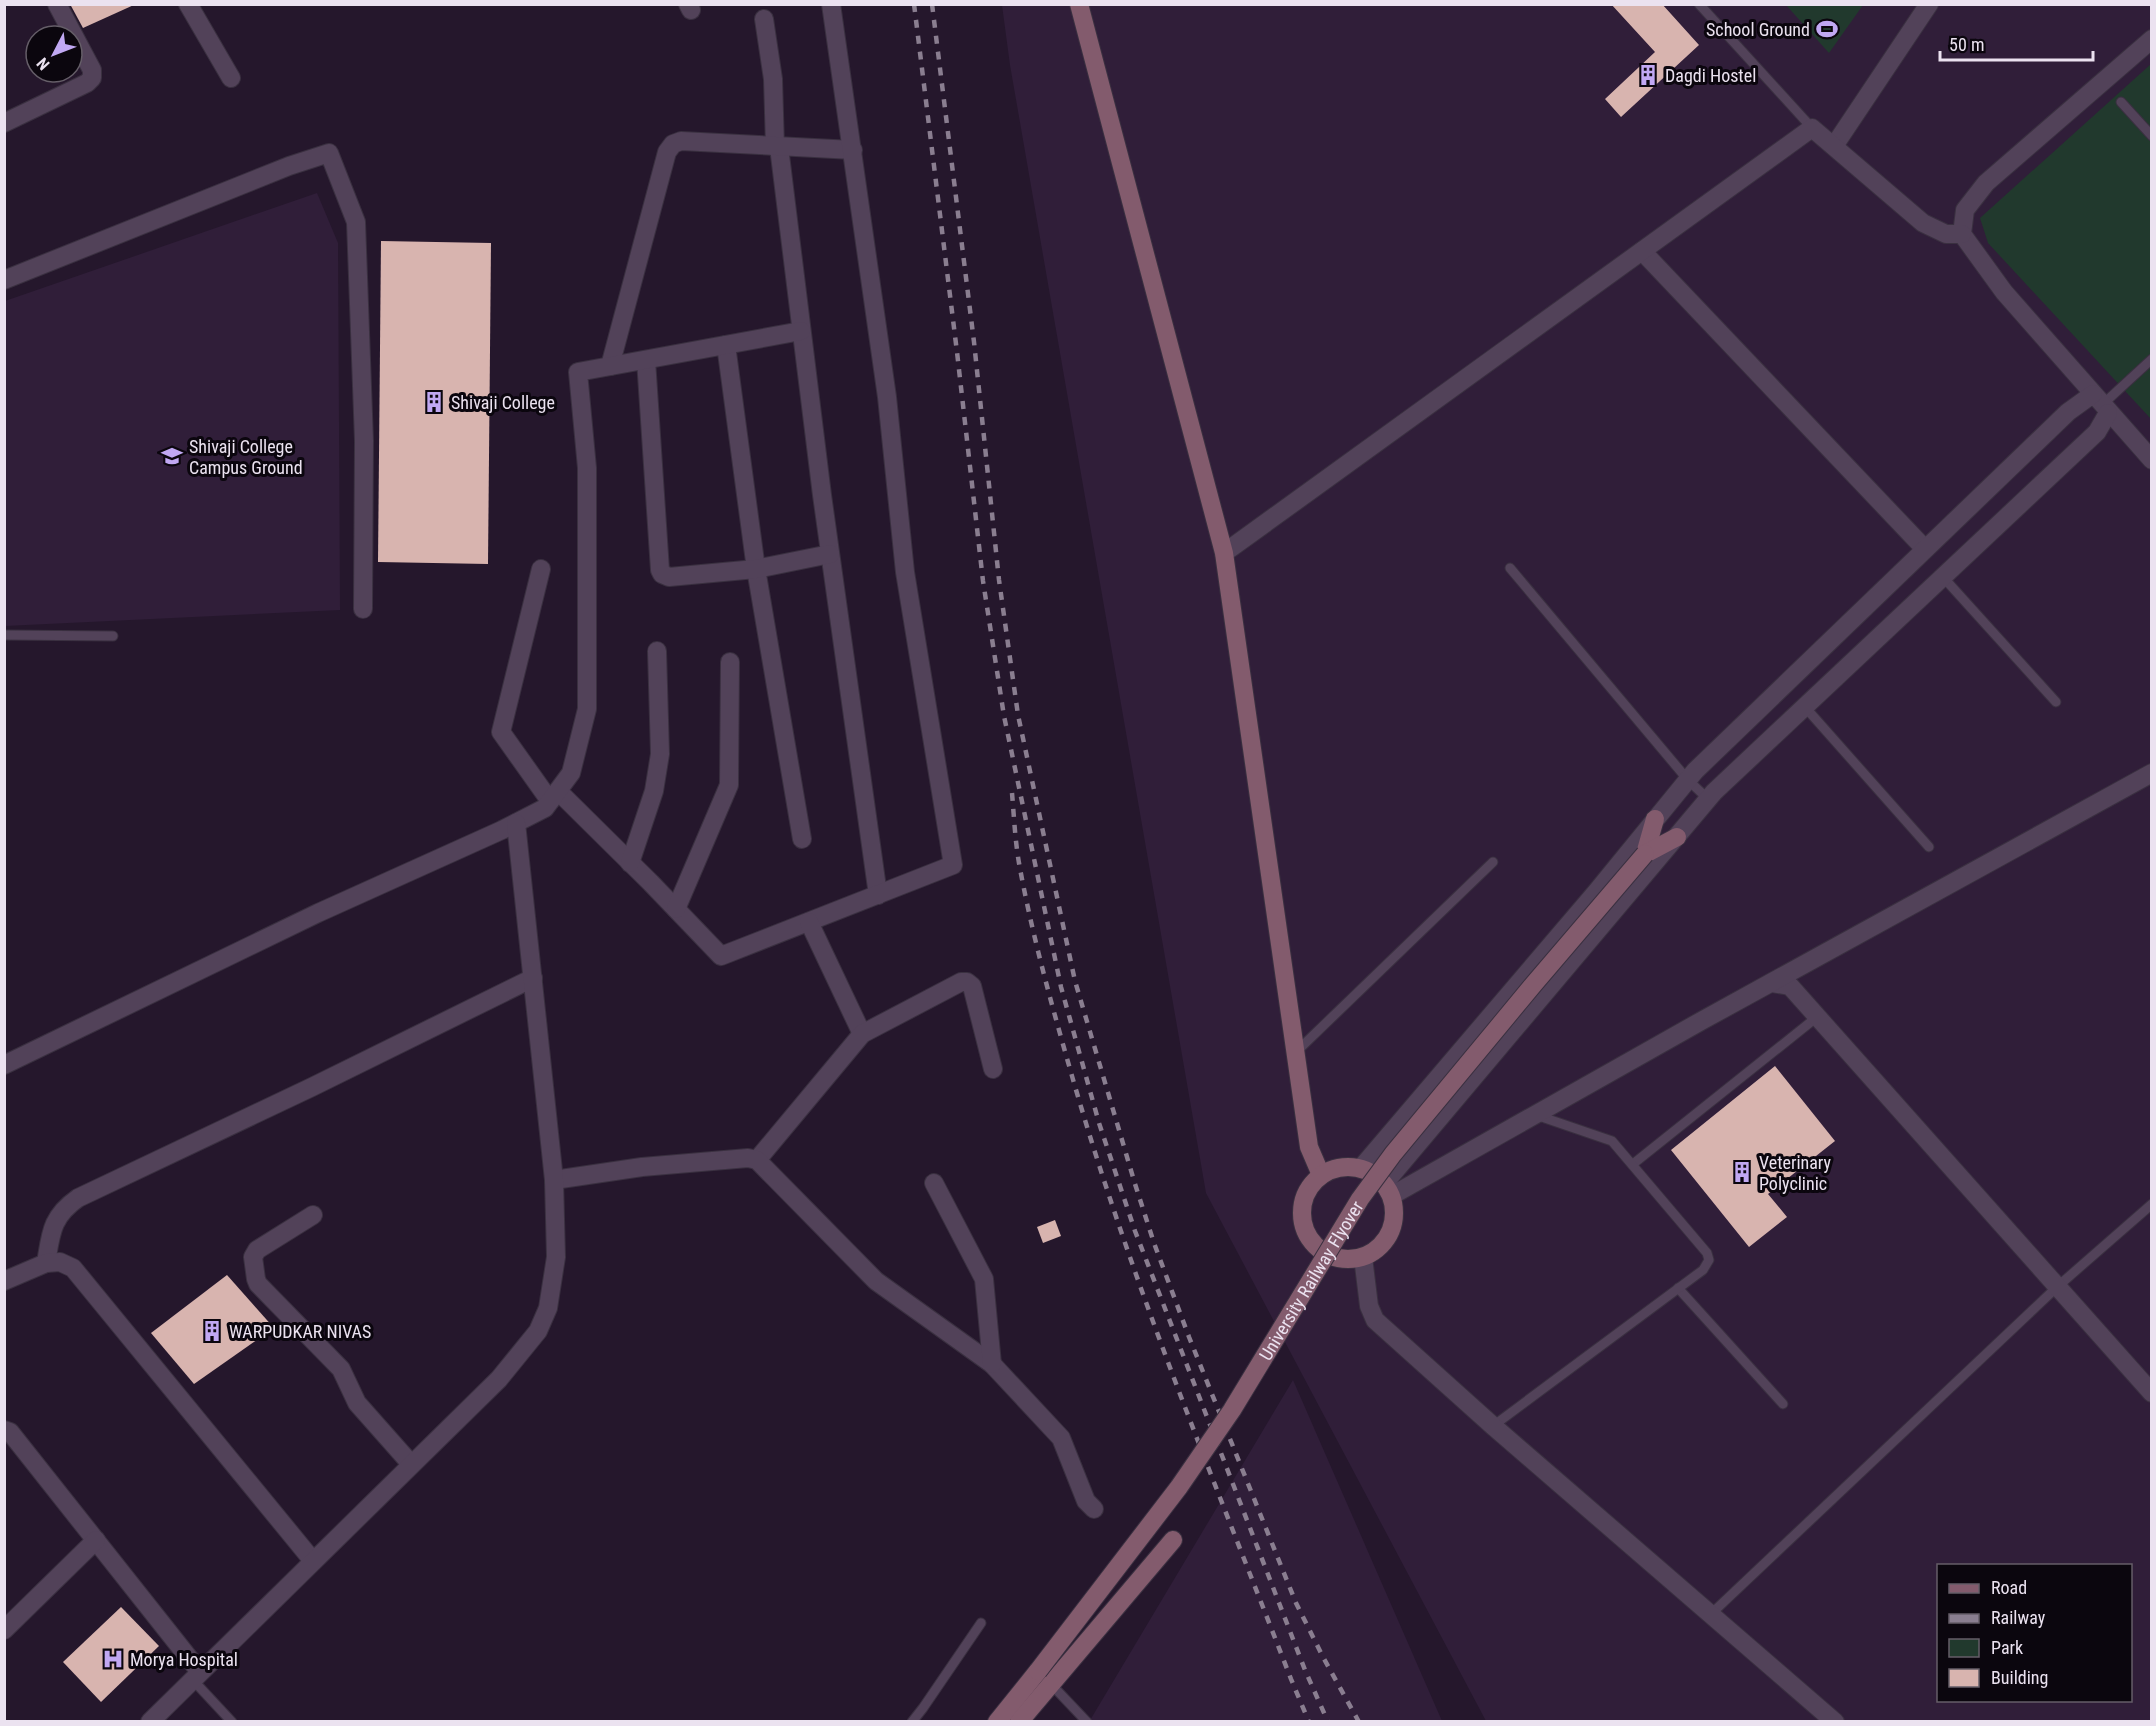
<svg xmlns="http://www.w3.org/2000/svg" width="2156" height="1726" viewBox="0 0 2156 1726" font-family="'Roboto Condensed',sans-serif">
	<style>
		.built { fill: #301e39; fill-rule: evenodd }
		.green { fill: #21392d }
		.building { fill: #d8b4af }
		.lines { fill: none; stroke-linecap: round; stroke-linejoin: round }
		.lane-casing { stroke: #3a3040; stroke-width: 11 }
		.street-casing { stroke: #3a3040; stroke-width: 20 }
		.secondary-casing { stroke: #3a3040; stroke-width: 20 }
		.lane { stroke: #524259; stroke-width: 9 }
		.street { stroke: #524259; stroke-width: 18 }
		.secondary { stroke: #835b6d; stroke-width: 18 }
		.rail { stroke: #8a7e90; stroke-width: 4.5; stroke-dasharray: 8 8; stroke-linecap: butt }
		.secondary-bridge-casing { stroke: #3a3040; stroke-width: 20; stroke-linecap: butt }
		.secondary-bridge { stroke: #835b6d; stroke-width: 18 }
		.labels { text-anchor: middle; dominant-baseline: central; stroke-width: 6; stroke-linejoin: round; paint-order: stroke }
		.poi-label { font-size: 18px; fill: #ebe2f0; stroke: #0b060e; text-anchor: start }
		.street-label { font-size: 18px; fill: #ebe2f0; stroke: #0b060e }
	</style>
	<rect width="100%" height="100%" fill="#25172c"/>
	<g class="built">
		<path d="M 1002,5 L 2151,5 L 2151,1721 L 1486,1721 L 1206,1193 L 1010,65 ZM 1938,1566 L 2130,1566 L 2130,1700 L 1938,1700 Z"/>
		<polygon points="317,193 338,243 340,610 5,626 5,301"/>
		<polygon points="1293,1380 1442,1721 1089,1722"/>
	</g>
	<g class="green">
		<polygon points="1786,5 1863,5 1829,53"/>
		<polygon points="2151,64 2151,419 1988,243 1980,218"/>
	</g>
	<g class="building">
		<polygon points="70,4 136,4 83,28"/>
		<polygon points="1611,4 1662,4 1699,45 1621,117 1605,99 1655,52"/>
		<polygon points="381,241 491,243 488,564 378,562"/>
		<polygon points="1775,1066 1835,1141 1768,1194 1787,1217 1749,1247 1671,1150"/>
		<polygon points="1055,1220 1061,1236 1043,1243 1037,1227"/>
		<polygon points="227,1275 274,1328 194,1384 151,1333"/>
		<polygon points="121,1607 159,1646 101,1702 63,1662"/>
	</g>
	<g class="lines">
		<defs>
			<g id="lane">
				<polyline points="1699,4 1812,128"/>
				<polyline points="2121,102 2152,136"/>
				<polyline points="2102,405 2152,359"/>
				<polyline points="1510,568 1688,780 1708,799"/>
				<polyline points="1943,577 2056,702"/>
				<polyline points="4,635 113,636"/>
				<polyline points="1805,707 1929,847"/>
				<polyline points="1296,1052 1493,862"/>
				<polyline points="1633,1164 1817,1017"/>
				<polyline points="1678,1288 1783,1404"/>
				<polyline points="1493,1426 1703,1270 1709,1260 1707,1253 1612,1141 1536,1115"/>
				<polyline points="1711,1614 2057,1287 2152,1204"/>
				<polyline points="192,1679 232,1722"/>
				<polyline points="1051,1684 1087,1722"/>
				<polyline points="912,1722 923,1708 981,1623"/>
			</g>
			<g id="street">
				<polyline points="188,4 231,78"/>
				<polyline points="688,4 691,10"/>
				<polyline points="764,19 773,79 775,147"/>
				<polyline points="2152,39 1986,183 1965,210 1962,234 2004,292 2152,460"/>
				<polyline points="4,123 87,83 92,78 92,70 57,4"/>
				<polyline points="1834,146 1929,4"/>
				<polyline points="779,147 822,495 878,895"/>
				<polyline points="1642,251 1925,549"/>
				<polyline points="4,280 289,166 329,153 356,222 364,441 363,609"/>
				<polyline points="726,345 756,569 802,839"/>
				<polyline points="646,360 660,570 662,574 669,577 756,569 830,554"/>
				<polyline points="610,366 667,152 673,144 681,141 853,150"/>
				<polyline points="1224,553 1812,128 1923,223 1946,234 1962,234"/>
				<polyline points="541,569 501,732 550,801"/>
				<polyline points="558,791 651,883 721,956 953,865 905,572 887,397 831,4"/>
				<polyline points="630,863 654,791 660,754 657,651"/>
				<polyline points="676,909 729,785 730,662"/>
				<polyline points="809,922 862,1034"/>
				<polyline points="1772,983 1790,986 2152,1393"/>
				<polyline points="4,1065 318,913 502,830 545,808 571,773 587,709 587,468 578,372 801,331"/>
				<polyline points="757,1160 862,1034 961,982 967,982 972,986 993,1069"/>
				<polyline points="1361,1168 1597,891 1695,771 2068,412 2093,394"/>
				<polyline points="554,1180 642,1167 748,1158 757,1160 876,1281 992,1364 1061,1438 1086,1501 1094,1509"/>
				<polyline points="934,1183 984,1279 992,1364"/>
				<polyline points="1384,1184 1714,792 2097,432 2108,413"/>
				<polyline points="1391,1196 1703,1020 2152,773"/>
				<polyline points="313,1215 257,1250 253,1257 256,1279 258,1284 341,1369 357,1403 411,1464"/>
				<polyline points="1363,1257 1369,1306 1375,1320 1493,1426 1835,1722"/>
				<path d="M 46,1263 C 51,1233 51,1217 78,1198 L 312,1087 L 533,978"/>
				<polyline points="4,1281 46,1263 60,1262 73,1268 313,1561"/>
				<polyline points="4,1430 10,1432 200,1672"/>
				<polyline points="4,1630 96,1540"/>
				<polyline points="150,1722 499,1379 538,1331 548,1308 556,1257 554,1180 516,823"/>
			</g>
			<g id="secondary">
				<polyline points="1079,4 1224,553 1309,1147 1321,1175"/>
				<polyline points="1645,854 1655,819"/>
				<polyline points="1645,854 1677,837"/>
				<circle cx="1348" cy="1213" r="46"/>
				<polyline points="997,1722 1038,1671"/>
				<polyline points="1019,1722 1173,1540"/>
			</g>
		</defs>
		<use href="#lane" class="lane-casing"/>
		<use href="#street" class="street-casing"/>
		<use href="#secondary" class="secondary-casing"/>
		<use href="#lane" class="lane"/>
		<use href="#street" class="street"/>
		<use href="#secondary" class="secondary"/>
		<g class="rail">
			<polyline points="914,4 957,352 983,581 1004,716 1061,987 1099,1123 1135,1231 1305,1670 1328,1722"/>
			<polyline points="932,4 974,342 999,580 1018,715 1075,981 1135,1184 1154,1243 1189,1337 1296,1603 1323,1657 1359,1722"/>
			<path d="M 1012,793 C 1014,816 1015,840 1019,863 C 1032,935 1052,1006 1072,1076 C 1131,1282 1214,1480 1291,1679 L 1309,1722"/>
		</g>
		<defs>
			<g id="secondary-bridge">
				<path id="s1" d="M 1038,1671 L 1179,1487 L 1232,1410 L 1360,1199 L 1393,1154 L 1533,985 L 1645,854"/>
			</g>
		</defs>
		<use href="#secondary-bridge" class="secondary-bridge-casing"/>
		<use href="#secondary-bridge" class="secondary-bridge"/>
	</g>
	<defs>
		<symbol id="stadium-bare" viewBox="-9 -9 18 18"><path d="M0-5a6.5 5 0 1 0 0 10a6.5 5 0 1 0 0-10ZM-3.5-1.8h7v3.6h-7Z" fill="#c1a8f3" stroke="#0b060e" stroke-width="2.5" paint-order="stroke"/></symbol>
		<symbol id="building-bare" viewBox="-9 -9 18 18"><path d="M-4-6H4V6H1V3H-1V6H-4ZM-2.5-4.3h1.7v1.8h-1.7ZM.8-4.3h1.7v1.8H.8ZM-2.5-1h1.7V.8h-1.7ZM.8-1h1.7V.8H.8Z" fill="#c1a8f3" stroke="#0b060e" stroke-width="2.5" paint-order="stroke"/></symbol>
		<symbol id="university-bare" viewBox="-9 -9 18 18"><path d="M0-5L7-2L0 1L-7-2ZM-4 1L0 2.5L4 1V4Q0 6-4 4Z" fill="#c1a8f3" stroke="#0b060e" stroke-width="2.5" paint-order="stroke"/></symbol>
		<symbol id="hospital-bare" viewBox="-9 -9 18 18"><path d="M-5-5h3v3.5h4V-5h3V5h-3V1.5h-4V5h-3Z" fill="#c1a8f3" stroke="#0b060e" stroke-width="2.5" paint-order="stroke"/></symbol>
	</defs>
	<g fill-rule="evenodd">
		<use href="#stadium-bare" x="1812" y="14" width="30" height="30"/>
		<use href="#building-bare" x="1633" y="60" width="30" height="30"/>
		<use href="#building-bare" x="419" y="387" width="30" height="30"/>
		<use href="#university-bare" x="157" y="441" width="30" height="30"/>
		<use href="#building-bare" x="1727" y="1157" width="30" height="30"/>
		<use href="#building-bare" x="197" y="1316" width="30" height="30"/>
		<use href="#hospital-bare" x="98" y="1644" width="30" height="30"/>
	</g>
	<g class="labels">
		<g class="poi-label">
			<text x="1810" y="29" text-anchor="end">School Ground</text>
			<text x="1665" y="75">Dagdi Hostel</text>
			<text x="451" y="402">Shivaji College</text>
			<text x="189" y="446">Shivaji College<tspan x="189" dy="21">Campus Ground</tspan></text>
			<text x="1759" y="1162">Veterinary<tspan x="1759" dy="21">Polyclinic</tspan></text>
			<text x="229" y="1331">WARPUDKAR NIVAS</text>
			<text x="130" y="1659">Morya Hospital</text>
		</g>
		<g class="street-label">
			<text stroke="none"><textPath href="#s1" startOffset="477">University Railway Flyover</textPath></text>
		</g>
	</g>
	<rect width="2156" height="1726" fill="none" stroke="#ebe2f0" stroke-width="12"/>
	<rect x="1937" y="1564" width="195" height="138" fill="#0b060e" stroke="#655e68" stroke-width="1.5"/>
	<rect x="1949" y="1584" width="30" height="9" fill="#835b6d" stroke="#655e68" stroke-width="1.5"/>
	<text x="1991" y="1594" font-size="18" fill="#ebe2f0">Road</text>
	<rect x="1949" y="1614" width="30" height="9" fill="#8a7e90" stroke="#655e68" stroke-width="1.5"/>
	<text x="1991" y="1624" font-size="18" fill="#ebe2f0">Railway</text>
	<rect x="1949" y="1639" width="30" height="18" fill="#21392d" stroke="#655e68" stroke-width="1.5"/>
	<text x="1991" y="1654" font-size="18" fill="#ebe2f0">Park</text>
	<rect x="1949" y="1669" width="30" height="18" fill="#d8b4af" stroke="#655e68" stroke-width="1.5"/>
	<text x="1991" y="1684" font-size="18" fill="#ebe2f0">Building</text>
	<g transform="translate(54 54) rotate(228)"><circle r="28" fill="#0b060e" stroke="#655e68" stroke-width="1.5"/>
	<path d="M0-4.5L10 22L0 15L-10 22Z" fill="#c1a8f3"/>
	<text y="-9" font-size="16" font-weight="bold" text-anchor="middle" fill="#ebe2f0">N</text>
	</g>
	<path d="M1940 51v9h153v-9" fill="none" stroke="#ebe2f0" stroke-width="3"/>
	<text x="1949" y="51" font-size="18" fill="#ebe2f0" stroke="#0b060e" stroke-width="4.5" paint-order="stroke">50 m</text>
</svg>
